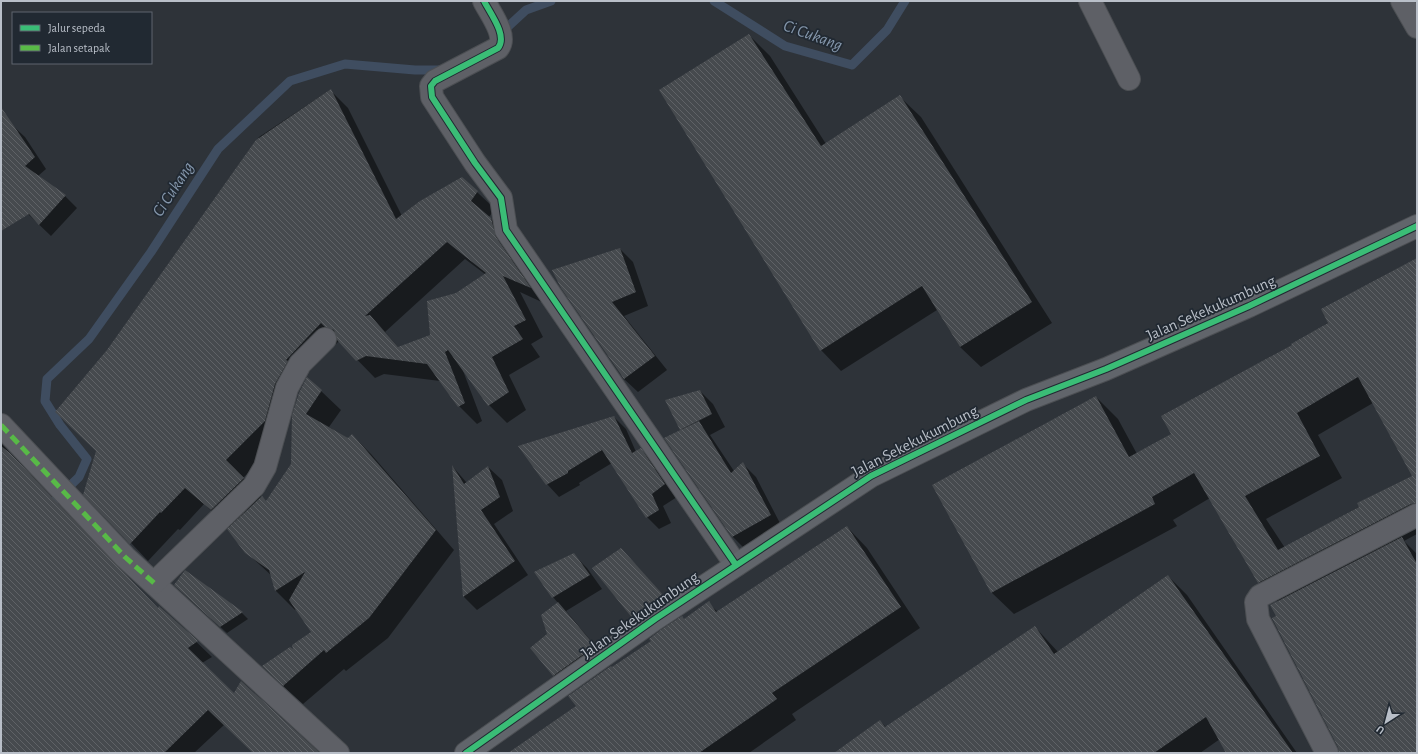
<svg xmlns="http://www.w3.org/2000/svg" width="1418" height="754" viewBox="0 0 1418 754" font-family="'Alegreya Sans',sans-serif">
	<style>
		.shadow { fill: #0007; fill-rule: evenodd }
		.lines { fill: none; stroke-linecap: round; stroke-linejoin: round }
		.stream { stroke: #3f4d60; stroke-width: 9 }
		.building { fill: url(#building-back-hatch); fill-rule: evenodd }
		.street-casing { stroke: #4c4f53; stroke-width: 24 }
		.secondary-casing { stroke: #4c4f53; stroke-width: 24 }
		.street { stroke: #5e6066; stroke-width: 22 }
		.secondary { stroke: #61656b; stroke-width: 22 }
		.quiet { stroke: #58b947; stroke-width: 5; stroke-dasharray: 10 5; stroke-linecap: butt }
		.cycleway-casing { stroke: #212932; stroke-width: 8 }
		.cycleway { stroke: #3abd76; stroke-width: 6 }
		.labels { text-anchor: middle; dominant-baseline: central; stroke-width: 3.5; stroke-linejoin: round; paint-order: stroke }
		.street-label { font-size: 16px; fill: #b9bfc8; stroke: #212932 }
		.water-label { font-size: 17px; font-style: italic; fill: #8496ab; stroke: #212932 }
	</style>
	<defs>
		<pattern id="building-back-hatch" width="6" height="6" patternUnits="userSpaceOnUse"><rect width="6" height="6" fill="#464a4e"/><path d="M-1 5l2 2M0 0l6 6M5-1l2 2" fill="none" stroke="#5f6266"/></pattern>
	</defs>
	<rect width="100%" height="100%" fill="#2e3339"/>
	<g class="shadow">
		<polygon points="749,35 770,56 826,144 900,97 921,117 1052,323 981,367 960,347 937,310 841,371 821,350"/>
		<path d="M 330,90 L 348,108 L 402,216 L 462,178 L 495,209 L 489,217 L 509,236 L 546,304 L 520,292 L 543,337 L 531,344 L 540,357 L 509,375 L 526,410 L 507,423 L 489,405 L 462,368 L 482,421 L 477,424 L 459,406 L 440,381 L 384,374 L 375,378 L 339,341 L 303,378 L 305,379 L 292,402 L 282,439 L 243,478 L 266,502 L 292,464 L 294,415 L 321,391 L 341,410 L 329,427 L 349,439 L 352,435 L 371,454 L 454,550 L 388,638 L 346,671 L 344,669 L 303,704 L 282,685 L 295,652 L 313,632 L 296,609 L 295,610 L 276,591 L 272,576 L 246,552 L 230,528 L 204,504 L 180,530 L 178,529 L 148,561 L 85,494 L 97,451 L 108,351 L 259,137 ZM 465,259 L 485,274 L 457,294 L 431,336 L 399,348 L 385,332 Z"/>
		<polygon points="13,126 25,137 46,169 38,176 65,196 77,208 51,236 28,214 1,182 1,136"/>
		<polygon points="620,249 633,262 648,306 624,316 667,370 638,392 624,379 562,288"/>
		<path d="M 1417,259 L 1417,534 L 1404,541 L 1417,554 L 1417,753 L 1340,753 L 1339,747 L 1277,617 L 1278,602 L 1259,582 L 1210,498 L 1173,520 L 1177,526 L 1014,614 L 991,592 L 1096,397 L 1118,419 L 1137,454 L 1172,434 ZM 1373,403 L 1413,477 L 1285,548 L 1266,519 L 1342,478 L 1318,435 Z"/>
		<polygon points="700,391 713,404 725,427 710,435 734,471 743,464 756,477 783,529 746,550 733,537 665,438 682,430 666,401"/>
		<polygon points="614,417 626,429 636,452 641,450 653,462 677,497 663,506 671,523 659,529 647,517 612,463 579,483 580,485 559,497 547,484"/>
		<polygon points="1,443 158,609 160,607 212,657 202,663 234,694 318,753 254,753 224,725 194,753 1,753"/>
		<polygon points="453,467 467,483 488,467 502,480 513,511 494,524 528,575 477,610 464,597"/>
		<polygon points="847,527 867,548 920,628 792,714 796,720 749,753 510,753 578,706 612,668 708,603 718,612"/>
		<polygon points="621,549 677,611 648,632 634,618 594,568"/>
		<polygon points="573,554 587,568 602,589 566,611 607,660 567,689 554,675 548,634 558,603 553,597"/>
		<polygon points="185,572 242,613 248,619 227,633 182,592"/>
		<polygon points="1168,576 1187,595 1297,753 1227,753 1220,739 1200,753 836,753 880,721 887,728 1035,627 1058,652"/>
	</g>
	<g class="lines">
		<g class="stream">
			<polyline points="714,1 785,46 852,65 887,30 905,1"/>
			<polyline points="500,34 526,10 551,1"/>
			<polyline points="47,508 79,477 87,459 60,425 45,401 47,379 89,339 151,252 218,149 290,81 345,64 415,70 445,70"/>
		</g>
	</g>
	<g class="building">
		<polygon points="749,34 821,146 900,95 1032,302 960,347 922,286 820,351 659,90"/>
		<path d="M 331,89 L 396,219 L 420,201 L 462,177 L 478,191 L 471,201 L 491,218 L 496,237 L 531,288 L 503,276 L 526,320 L 514,326 L 523,339 L 492,357 L 509,392 L 488,406 L 448,350 L 445,352 L 465,403 L 458,407 L 427,364 L 366,356 L 356,361 L 337,340 L 334,330 L 325,327 L 321,323 L 286,360 L 288,361 L 275,384 L 265,421 L 226,460 L 244,478 L 211,510 L 185,488 L 161,513 L 160,512 L 130,544 L 83,495 L 96,451 L 55,412 L 107,350 L 256,140 ZM 447,242 L 486,273 L 456,293 L 427,301 L 430,335 L 398,347 L 370,315 L 365,316 Z"/>
		<polygon points="1,107 35,157 25,166 66,195 39,225 29,214 1,231"/>
		<polygon points="620,248 636,292 612,302 655,356 624,379 561,288 552,270"/>
		<path d="M 1417,258 L 1417,503 L 1411,504 L 1258,583 L 1194,473 L 1152,497 L 1155,504 L 991,593 L 932,485 L 1096,396 L 1129,457 L 1171,434 L 1161,416 L 1292,345 L 1291,344 L 1328,323 L 1321,309 ZM 1358,377 L 1412,476 L 1357,503 L 1359,507 L 1278,550 L 1245,496 L 1320,456 L 1297,413 Z"/>
		<polygon points="307,377 322,390 306,414 348,438 352,434 436,530 369,618 326,653 324,650 283,686 262,666 290,647 293,649 292,645 311,632 289,600 305,572 275,591 269,570 245,553 227,529 262,496 266,501 291,464 292,415 299,393"/>
		<polygon points="700,390 712,414 680,430 665,400"/>
		<polygon points="614,416 632,453 641,448 665,484 652,494 659,510 646,518 602,450 568,471 568,473 546,485 518,446"/>
		<polygon points="699,421 731,473 743,462 771,515 732,537 664,438"/>
		<polygon points="1,446 10,453 158,608 159,606 198,641 188,648 234,693 241,681 320,753 253,753 208,710 164,753 1,753"/>
		<polygon points="452,465 464,484 488,466 500,497 481,510 515,561 463,597"/>
		<polygon points="847,526 901,607 772,693 777,699 699,753 508,753 576,706 568,696 611,666 612,667 651,641 649,639 662,629 682,616 684,619 709,601 716,612"/>
		<polygon points="1402,537 1417,564 1417,753 1339,753 1338,747 1272,618 1276,616 1270,605"/>
		<polygon points="621,548 665,597 633,619 592,568"/>
		<polygon points="574,553 590,575 552,598 534,572"/>
		<polygon points="185,570 243,612 220,627 174,585"/>
		<polygon points="1168,575 1293,753 1226,753 1206,717 1154,753 834,753 880,720 885,727 1035,626 1054,654"/>
		<polygon points="558,602 595,646 553,676 530,648 547,634 541,615"/>
	</g>
	<g class="lines">
		<defs>
			<g id="street">
				<path d="M 484,1 C 490,13 508,36 498,48 L 435,81 L 431,86 L 432,97 L 475,163 L 501,198 L 506,230 L 736,565"/>
				<polyline points="1090,1 1129,79"/>
				<polyline points="1402,1 1417,27"/>
				<polyline points="1,425 125,557 338,753"/>
				<polyline points="154,583 254,486 265,467 287,388 300,364 325,339"/>
				<polyline points="1327,753 1258,619 1256,602 1260,596 1417,515"/>
			</g>
			<polyline id="secondary" points="466,753 655,619 871,476 1026,400 1106,369 1249,306 1417,226"/>
		</defs>
		<use href="#street" class="street-casing"/>
		<use href="#secondary" class="secondary-casing"/>
		<use href="#street" class="street"/>
		<use href="#secondary" class="secondary"/>
		<polyline class="quiet" points="1,425 125,557 154,583"/>
		<defs>
			<g id="cycleway">
				<path d="M 484,1 C 490,13 508,36 498,48 L 435,81 L 431,86 L 432,97 L 475,163 L 501,198 L 506,230 L 736,565"/>
				<polyline points="466,753 655,619 871,476 1026,400 1106,369 1249,306 1417,226"/>
			</g>
		</defs>
		<use href="#cycleway" class="cycleway-casing"/>
		<use href="#cycleway" class="cycleway"/>
	</g>
	<g class="labels">
		<g class="street-label">
			<text transform="translate(1211 308) rotate(-24)">Jalan Sekekukumbung</text>
			<text transform="translate(915 441) rotate(-27)">Jalan Sekekukumbung</text>
			<text transform="translate(640 615) rotate(-35)">Jalan Sekekukumbung</text>
		</g>
		<g class="water-label">
			<text transform="translate(813 35) rotate(20)">Ci Cukang</text>
			<text transform="translate(173 189) rotate(-57)">Ci Cukang</text>
		</g>
	</g>
	<rect width="1418" height="754" fill="none" stroke="#b9bfc8" stroke-width="4"/>
	<rect x="12" y="12" width="140" height="52" fill="#212932" stroke="#5e656e"/>
	<rect x="20" y="25" width="20" height="6" fill="#3abd76" stroke="#5e656e"/>
	<text x="48" y="32" font-size="12" fill="#b9bfc8">Jalur sepeda</text>
	<rect x="20" y="45" width="20" height="6" fill="#58b947" stroke="#5e656e"/>
	<text x="48" y="52" font-size="12" fill="#b9bfc8">Jalan setapak</text>
	<g transform="translate(1386 722) rotate(216)" stroke="#212932" stroke-width="3" paint-order="stroke">
	<path d="M0-3L7 15L0 10L-7 15Z" fill="#b9bfc8"/>
	<text y="-6" font-size="11" font-weight="bold" text-anchor="middle" fill="#b9bfc8">U</text>
	</g>
</svg>
